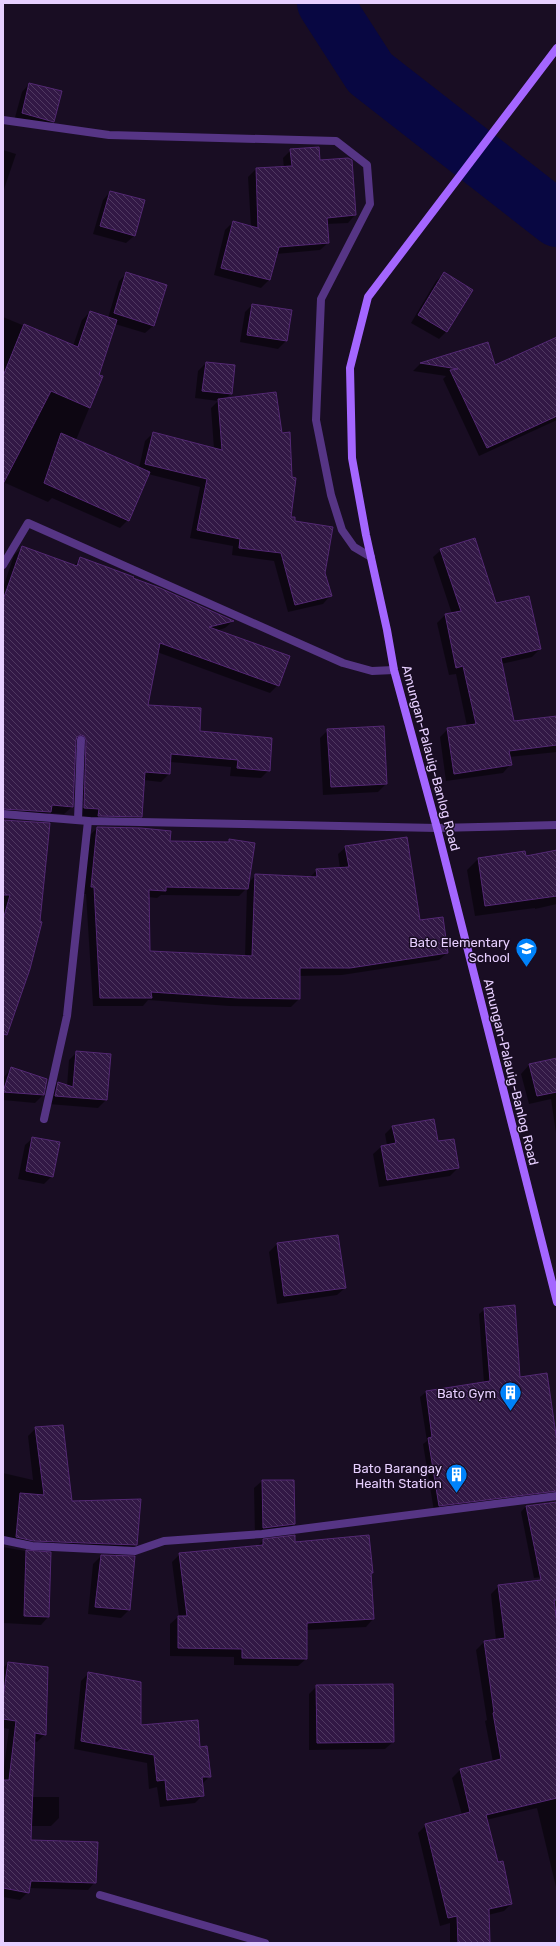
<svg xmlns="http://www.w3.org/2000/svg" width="560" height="1946" viewBox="0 0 560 1946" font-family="Rubik,sans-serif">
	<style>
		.shadow { fill: #0007; fill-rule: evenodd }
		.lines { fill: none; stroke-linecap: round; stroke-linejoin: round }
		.river { stroke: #080742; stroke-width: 56 }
		.building { fill: url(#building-back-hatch); stroke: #532873 }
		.minor { stroke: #563585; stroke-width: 8 }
		.secondary { stroke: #a466ff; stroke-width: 8 }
		.labels { text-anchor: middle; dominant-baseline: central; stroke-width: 3; stroke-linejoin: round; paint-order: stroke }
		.street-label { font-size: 13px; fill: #e7cfff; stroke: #190d23 }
		.poi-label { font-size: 13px; fill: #e7cfff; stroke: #190d23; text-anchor: end }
	</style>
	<defs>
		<pattern id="building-back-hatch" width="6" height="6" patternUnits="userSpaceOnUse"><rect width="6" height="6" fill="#321845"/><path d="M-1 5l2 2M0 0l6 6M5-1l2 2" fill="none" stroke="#503961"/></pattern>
	</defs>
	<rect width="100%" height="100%" fill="#190d23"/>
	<g class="shadow">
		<polygon points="29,84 53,121 45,129 14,121 22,92"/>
		<polygon points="3,150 16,154 3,192"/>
		<polygon points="291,150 320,161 355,215 348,223 326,224 328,243 320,250 276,254 269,280 261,288 214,275 225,230 233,222 251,227 248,177 256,169 284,168 283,158"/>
		<polygon points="110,192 134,236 126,243 93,234 103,200"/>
		<polygon points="127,273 166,285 153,326 145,333 115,324 98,375 102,377 76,440 139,468 145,441 153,433 214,449 211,408 218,401 195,398 198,371 206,363 231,394 225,399 290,518 324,574 330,596 323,604 288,612 274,561 232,555 233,546 190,538 200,487 148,474 128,520 120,528 52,498 48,502 3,482 3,317 73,346 82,320 90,312 108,318 119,281"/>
		<polygon points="444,274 447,331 439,339 411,323 436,281"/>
		<polygon points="252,305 286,341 278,349 240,342 245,312"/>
		<polygon points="487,343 495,366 557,348 557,420 479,456 443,379 446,376 413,371 420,364"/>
		<polygon points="22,548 73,566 81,559 233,621 225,628 216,631 278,685 270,693 157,652 147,706 269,770 261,778 230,776 231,767 170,762 169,774 161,782 143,780 141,816 133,824 91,823 91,817 77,815 79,748 74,742 72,807 64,814 49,813 42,820 3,817 3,588 14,555"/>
		<polygon points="441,550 540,649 532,657 501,664 513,722 557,718 557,752 509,757 510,765 503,773 446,781 440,737 448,729 467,726 456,674 449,675 437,623 445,615 452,614 433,557"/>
		<polygon points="328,730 386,784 378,792 323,795 320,738"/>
		<polygon points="3,819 49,824 3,1021"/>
		<path d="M 97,828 L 169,842 L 227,843 L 230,840 L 248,883 L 255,876 L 309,878 L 317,870 L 340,869 L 338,854 L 346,847 L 447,953 L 439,960 L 342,975 L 299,976 L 299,999 L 291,1007 L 229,1006 L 148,1000 L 143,1006 L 93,1006 L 86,894 L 83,894 L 89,836 ZM 247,888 L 245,957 L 149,952 L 148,897 L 157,898 L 161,895 L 239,896 Z"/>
		<polygon points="557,851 557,904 535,909 535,908 475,916 467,870 478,859 525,857"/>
		<polygon points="77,1052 110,1055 106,1100 98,1108 48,1104 50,1091 58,1083 67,1086 69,1060"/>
		<polygon points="557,1059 557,1140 551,1099 529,1104 521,1074 529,1065"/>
		<polygon points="12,1068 43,1095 35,1103 3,1100 3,1078"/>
		<polygon points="393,1126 438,1143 458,1168 450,1176 379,1187 373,1154 381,1147 387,1145 385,1134"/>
		<polygon points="33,1138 52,1176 44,1184 18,1179 25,1145"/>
		<polygon points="337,1236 345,1288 337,1295 277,1304 269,1252 277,1244"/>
		<polygon points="485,1309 519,1378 557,1449 557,1502 554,1496 434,1511 423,1444 427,1441 420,1397 426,1392 484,1383 479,1314"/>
		<polygon points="36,1428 71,1502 136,1544 128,1552 3,1544 3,1473 33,1480 28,1436"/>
		<polygon points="262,1481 294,1524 286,1532 255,1536 254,1488"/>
		<polygon points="557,1502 557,1575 534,1578 521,1512 526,1506"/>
		<polygon points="263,1540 294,1543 372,1573 370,1574 373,1619 366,1627 306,1630 306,1659 298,1666 234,1665 234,1657 170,1656 170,1624 179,1616 172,1562 180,1554 257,1547"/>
		<polygon points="3,1547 31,1552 48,1617 41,1625 3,1623"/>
		<polygon points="101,1556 129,1610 121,1618 88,1614 93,1564"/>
		<polygon points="499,1586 557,1625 557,1891 537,1808 486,1820 497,1864 511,1904 504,1911 488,1915 489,1943 450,1943 450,1923 440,1926 418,1833 426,1825 462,1815 452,1778 460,1770 493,1762 485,1721 487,1720 476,1650 484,1642 496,1640 491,1594"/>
		<polygon points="8,1663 45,1734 37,1742 34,1741 32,1797 59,1797 59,1818 51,1826 31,1826 30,1840 95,1882 88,1890 29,1888 28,1892 20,1900 3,1897 3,1775 9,1729 3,1728 3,1668"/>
		<polygon points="89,1673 140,1726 199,1748 210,1776 202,1784 203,1795 195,1803 160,1807 157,1787 149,1789 147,1763 74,1749 81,1681"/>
		<polygon points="317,1686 393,1742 385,1749 309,1750 309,1694"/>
	</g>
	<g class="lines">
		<polyline class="river" points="325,3 370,73 557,219"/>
	</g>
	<g class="building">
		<polygon points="29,83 62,91 54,122 22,113"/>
		<polygon points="319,147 320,160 348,158 352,160 356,215 327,218 329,243 279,247 270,280 221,268 233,221 258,228 256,168 292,166 290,149"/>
		<polygon points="110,191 145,200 135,236 100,226"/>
		<polygon points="126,272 167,285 154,326 114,313"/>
		<polygon points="444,272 473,290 447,332 418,315"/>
		<polygon points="252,304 292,310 287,341 247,335"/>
		<polygon points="90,311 117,320 99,375 103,376 90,408 51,391 3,484 3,376 24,324 78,347"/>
		<polygon points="557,337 557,416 487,448 450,370 458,369 420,363 488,342 495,365"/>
		<polygon points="206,362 235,365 232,394 202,391"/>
		<polygon points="276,392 282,433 290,432 292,477 296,478 291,517 295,517 295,521 333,527 325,573 332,596 295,605 281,553 239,548 240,539 197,530 207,479 145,464 153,432 222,450 218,399"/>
		<polygon points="61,433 150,472 129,521 44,483"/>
		<polygon points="475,538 496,603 529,596 541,649 501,658 514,721 557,716 557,745 509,751 512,765 454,774 447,728 476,724 463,666 456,668 445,614 461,611 440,549"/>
		<polygon points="22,546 77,566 80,557 134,577 133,578 160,588 234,621 209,627 290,656 279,686 160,643 148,705 201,708 200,731 272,738 270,771 237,768 238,760 171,754 170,774 145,772 142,817 98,816 99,809 84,808 86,740 84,736 81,735 77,737 76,740 73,807 52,805 51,812 3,809 3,600"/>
		<polygon points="384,726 387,784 331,787 327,729"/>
		<polygon points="3,820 50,823 40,921 42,922 30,969 7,1035 3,1034 3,920 10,895 3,895"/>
		<polygon points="97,827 141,828 171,831 170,841 229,842 229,839 255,843 248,889 166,887 166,891 149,890 150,951 252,956 255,874 317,877 316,869 349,867 345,846 407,837 420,920 443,917 448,953 350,968 300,968 300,999 238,998 151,992 152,998 100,998 94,887 91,887"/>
		<polygon points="557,850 557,896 485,906 478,858 525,851 526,856"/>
		<polygon points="76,1051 111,1054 107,1100 55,1096 58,1082 73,1087"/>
		<polygon points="557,1058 557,1092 537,1096 529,1064"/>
		<polygon points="11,1067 47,1079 44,1095 3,1092"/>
		<polygon points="434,1119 438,1141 454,1139 459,1168 387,1180 381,1146 396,1143 392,1126"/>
		<polygon points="32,1137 60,1142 53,1177 26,1171"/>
		<polygon points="338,1235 346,1288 284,1296 277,1243"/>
		<polygon points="515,1305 520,1377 547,1373 557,1442 557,1491 439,1506 428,1438 432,1437 426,1391 490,1381 484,1308"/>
		<polygon points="63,1425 72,1501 141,1499 137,1545 33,1541 16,1537 20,1493 44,1495 35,1427"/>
		<polygon points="262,1480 294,1480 295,1524 263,1528"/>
		<polygon points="557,1502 557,1600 554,1600 557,1624 557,1798 486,1815 498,1862 503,1861 512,1904 489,1909 490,1943 458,1943 457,1916 448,1918 425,1824 470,1812 460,1769 501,1759 493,1713 494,1712 484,1641 505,1638 498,1585 541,1580 526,1506"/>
		<polygon points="295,1535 295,1542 369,1535 373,1573 371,1573 374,1619 307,1623 307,1659 242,1658 242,1649 178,1648 178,1616 187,1616 179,1553 263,1545 263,1539"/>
		<polygon points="26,1550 51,1552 49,1617 24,1616"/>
		<polygon points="101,1555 135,1556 130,1610 95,1607"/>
		<polygon points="8,1662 48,1667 46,1735 35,1733 31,1840 98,1842 96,1883 31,1881 29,1893 3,1888 3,1780 9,1780 16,1721 3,1719 3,1698"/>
		<polygon points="88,1672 141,1682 141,1725 198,1720 200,1747 207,1746 211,1777 202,1777 204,1796 167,1800 165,1780 157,1781 154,1755 81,1741"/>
		<polygon points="393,1684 394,1742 317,1743 316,1685"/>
	</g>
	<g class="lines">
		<g class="minor">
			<polyline points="3,120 109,135 336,141 367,165 370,204 321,299 316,420 331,495 342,530 354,547 371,557"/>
			<polyline points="3,565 28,523 343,663 372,671 394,670"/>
			<polyline points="3,814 88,821 437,828 557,825"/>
			<polyline points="78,820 81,740"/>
			<polyline points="44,1119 67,1016 88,821"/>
			<polyline points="3,1540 32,1546 135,1551 164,1541 262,1534 557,1496"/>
			<polyline points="100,1895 265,1943"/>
		</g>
		<polyline class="secondary" points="557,48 368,297 350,368 352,458 366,535 387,630 394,670 437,828 557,1302"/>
	</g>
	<defs>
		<symbol id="school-pin" viewBox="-11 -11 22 30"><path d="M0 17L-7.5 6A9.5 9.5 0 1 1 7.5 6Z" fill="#0082fa" stroke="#190d23"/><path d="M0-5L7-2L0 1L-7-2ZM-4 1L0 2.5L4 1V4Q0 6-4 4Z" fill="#fff"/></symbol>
		<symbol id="building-pin" viewBox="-11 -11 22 30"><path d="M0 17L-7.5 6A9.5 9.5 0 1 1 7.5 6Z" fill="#0082fa" stroke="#190d23"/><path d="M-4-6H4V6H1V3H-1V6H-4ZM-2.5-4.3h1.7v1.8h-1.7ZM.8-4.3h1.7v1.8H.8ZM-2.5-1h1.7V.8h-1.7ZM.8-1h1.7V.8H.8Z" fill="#fff"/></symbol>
	</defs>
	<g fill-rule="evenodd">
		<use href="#school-pin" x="514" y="936" width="25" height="34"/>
		<use href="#building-pin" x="498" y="1380" width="25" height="34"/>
		<use href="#building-pin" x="444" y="1462" width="25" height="34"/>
	</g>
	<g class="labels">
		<g class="street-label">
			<text transform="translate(431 758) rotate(75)">Amungan-Palauig-Banlog Road</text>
			<text transform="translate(511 1072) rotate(76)">Amungan-Palauig-Banlog Road</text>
		</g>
		<g class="poi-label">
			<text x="510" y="942">Bato Elementary<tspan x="510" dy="15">School</tspan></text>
			<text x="496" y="1393">Bato Gym</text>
			<text x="442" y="1468">Bato Barangay<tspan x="442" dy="15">Health Station</tspan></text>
		</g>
	</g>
	<rect width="560" height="1946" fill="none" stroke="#e7cfff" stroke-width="8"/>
</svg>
